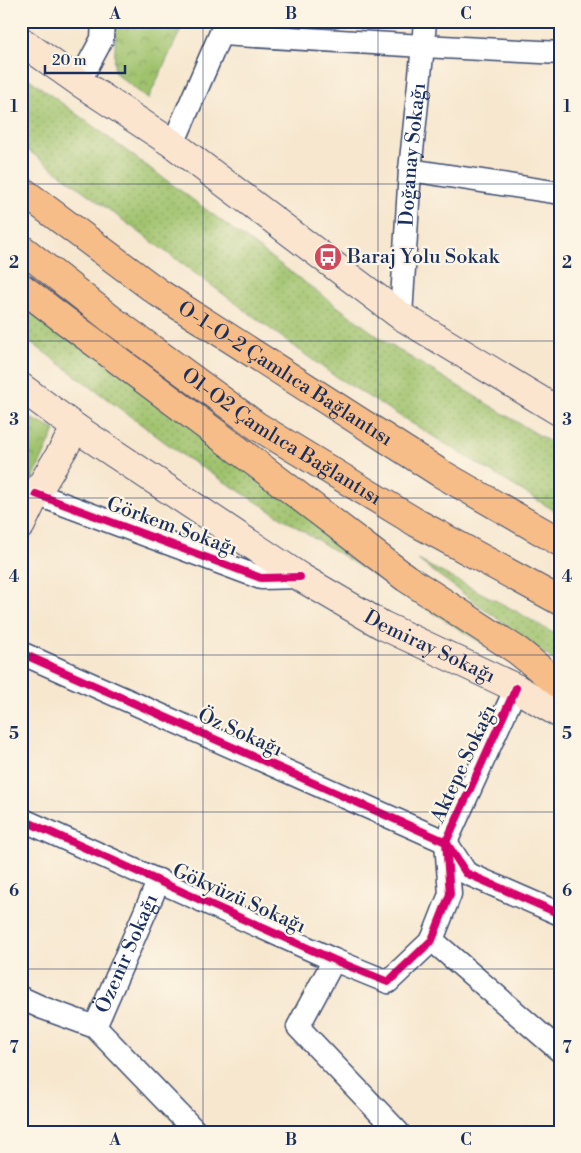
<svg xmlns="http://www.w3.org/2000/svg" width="581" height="1153" viewBox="0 0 581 1153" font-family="'Libre Bodoni',serif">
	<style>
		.grass { fill: url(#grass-dots); stroke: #5d7865 }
		.park { fill: url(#park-crowns); stroke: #5d7865 }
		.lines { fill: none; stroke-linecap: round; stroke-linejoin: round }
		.street-casing { stroke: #3c4b6f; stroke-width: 25 }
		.secondary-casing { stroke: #3c4b6f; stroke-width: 30 }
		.highway-casing { stroke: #3c4b6f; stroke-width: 30 }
		.street { stroke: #fff; stroke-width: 22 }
		.secondary { stroke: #fce5cf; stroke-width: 28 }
		.highway { stroke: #f7bd88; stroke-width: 28 }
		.cycleway-casing { stroke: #fcf5e5; stroke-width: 11 }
		.cycleway { stroke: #d6006c; stroke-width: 8 }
		.grid { fill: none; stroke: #1b2f5e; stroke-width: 1; stroke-opacity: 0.55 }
		.labels { text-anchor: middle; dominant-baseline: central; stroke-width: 4.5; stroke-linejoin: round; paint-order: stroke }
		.street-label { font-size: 20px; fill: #1b2f5e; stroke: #fcf5e5 }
		.poi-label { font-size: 20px; fill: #1b2f5e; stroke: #fcf5e5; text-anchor: start }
		.neatline { fill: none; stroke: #1b2f5e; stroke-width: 2 }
		.grid-label { font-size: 16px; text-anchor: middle; font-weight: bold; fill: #1b2f5e }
	</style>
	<defs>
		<pattern id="grass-dots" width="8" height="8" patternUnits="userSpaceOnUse" patternTransform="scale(1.25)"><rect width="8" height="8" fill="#9fc26c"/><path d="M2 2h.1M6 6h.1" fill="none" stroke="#819e5c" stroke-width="1.8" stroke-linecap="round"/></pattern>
		<pattern id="park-crowns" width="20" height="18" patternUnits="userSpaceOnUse" patternTransform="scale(1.25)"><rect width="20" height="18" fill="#9fc26c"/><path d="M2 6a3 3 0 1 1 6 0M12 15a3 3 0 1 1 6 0" fill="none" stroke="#819e5c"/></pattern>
	</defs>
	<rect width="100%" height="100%" fill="#fcf5e5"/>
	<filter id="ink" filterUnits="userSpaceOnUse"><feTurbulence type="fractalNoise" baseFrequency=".02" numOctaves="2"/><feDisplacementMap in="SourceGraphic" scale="10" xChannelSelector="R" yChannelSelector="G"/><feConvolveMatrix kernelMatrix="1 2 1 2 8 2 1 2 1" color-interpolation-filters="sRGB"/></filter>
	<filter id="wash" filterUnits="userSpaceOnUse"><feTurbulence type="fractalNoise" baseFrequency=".0096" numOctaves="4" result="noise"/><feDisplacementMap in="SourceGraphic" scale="20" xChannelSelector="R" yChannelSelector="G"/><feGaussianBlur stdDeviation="1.12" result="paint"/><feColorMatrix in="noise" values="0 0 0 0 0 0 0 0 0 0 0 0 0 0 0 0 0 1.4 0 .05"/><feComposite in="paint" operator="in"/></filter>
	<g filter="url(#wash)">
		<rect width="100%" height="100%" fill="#f7e7cf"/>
		<g class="grass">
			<polygon points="21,73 387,343 560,448 560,514 333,375 21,145"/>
			<polygon points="21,299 523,669 185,457 21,335"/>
			<polygon points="418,560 514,610 560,637 560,665"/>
		</g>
		<g class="park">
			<polygon points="116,21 185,21 148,99 114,72"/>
			<polygon points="22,414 55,430 21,505 21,415"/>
		</g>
	</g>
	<g filter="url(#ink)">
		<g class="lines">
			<defs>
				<g id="street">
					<polyline points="221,34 423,46 560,53"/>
					<polyline points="79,82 102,39 103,21"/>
					<polyline points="173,144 226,21"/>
					<polyline points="410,170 560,193"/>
					<path id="s1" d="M 401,316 L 410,170 L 423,46 L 425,21"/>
					<polyline points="36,494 261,578 300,577"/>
					<polyline points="21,653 446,842 466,873 560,914"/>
					<polyline points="21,819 334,960 388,982 432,940 450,894 446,842 516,688"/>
					<polyline points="432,940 560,1051"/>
					<polyline points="334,960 298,1027 398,1132"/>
					<polyline points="21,998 43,1008 95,1027 196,1132"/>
					<path id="s2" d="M 95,1027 L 159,880"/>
				</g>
				<g id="secondary">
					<polyline points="21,41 79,82 173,144 401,316 560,412"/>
					<path id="s3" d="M 21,387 L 76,428 L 300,577 L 382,625 L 516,688 L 560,714"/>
					<polyline points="21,525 36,494 76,428"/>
				</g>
				<g id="highway">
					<path id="s4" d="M 21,190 L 159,293 L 440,473 L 560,542"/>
					<path id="s5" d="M 21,248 L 111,319 L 257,426 L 417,523 L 560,601"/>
					<polyline points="21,287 55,313 257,464 406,578 518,651 560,685"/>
				</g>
			</defs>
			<use href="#street" class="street-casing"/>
			<use href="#secondary" class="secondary-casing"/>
			<use href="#highway" class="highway-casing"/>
			<use href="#street" class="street"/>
			<use href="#secondary" class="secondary"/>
			<use href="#highway" class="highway"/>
			<defs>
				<g id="cycleway">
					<polyline points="36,494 261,578 300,577"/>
					<polyline points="21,653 446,842 466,873 560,914"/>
					<polyline points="21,819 334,960 388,982 432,940 450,894 446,842 516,688"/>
				</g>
			</defs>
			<use href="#cycleway" class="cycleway-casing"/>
			<use href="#cycleway" class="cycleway"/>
		</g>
	</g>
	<path class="grid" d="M 203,21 L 203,1132M 378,21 L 378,1132M 21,184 L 560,184M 21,341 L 560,341M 21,498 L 560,498M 21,655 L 560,655M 21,812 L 560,812M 21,969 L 560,969"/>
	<defs>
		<symbol id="bus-disc" viewBox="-11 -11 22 22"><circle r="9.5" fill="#d1495b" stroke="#fcf5e5"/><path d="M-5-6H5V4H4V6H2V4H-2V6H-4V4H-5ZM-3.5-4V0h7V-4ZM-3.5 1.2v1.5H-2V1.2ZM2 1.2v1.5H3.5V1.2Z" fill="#fff"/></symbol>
	</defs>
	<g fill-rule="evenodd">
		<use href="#bus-disc" x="312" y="241" width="32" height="32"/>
	</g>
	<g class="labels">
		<g class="street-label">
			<text stroke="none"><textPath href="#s1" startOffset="162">Doğanay Sokağı</textPath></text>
			<text stroke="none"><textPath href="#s4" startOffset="322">O-1-O-2 Çamlıca Bağlantısı</textPath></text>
			<text stroke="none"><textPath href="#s5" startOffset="322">O1-O2 Çamlıca Bağlantısı</textPath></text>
			<text transform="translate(172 527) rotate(20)">Görkem Sokağı</text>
			<text stroke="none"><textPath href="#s3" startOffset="485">Demiray Sokağı</textPath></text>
			<text transform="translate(240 733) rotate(24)">Öz Sokağı</text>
			<text transform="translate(464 764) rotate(-65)">Aktepe Sokağı</text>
			<text transform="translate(239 899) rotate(24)">Gökyüzü Sokağı</text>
			<text stroke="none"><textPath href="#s2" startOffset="80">Özenir Sokağı</textPath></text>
		</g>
		<g class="poi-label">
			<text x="347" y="257">Baraj Yolu Sokak</text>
		</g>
	</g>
	<rect width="581" height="1153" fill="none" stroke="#fcf5e5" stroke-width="55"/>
	<path d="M45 65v8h80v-8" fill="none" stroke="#1b2f5e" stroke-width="2.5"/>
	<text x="52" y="65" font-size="15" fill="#1b2f5e" stroke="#fcf5e5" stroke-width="4" paint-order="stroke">20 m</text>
	<rect x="28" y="28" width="526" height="1098" class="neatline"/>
	<g class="grid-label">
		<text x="115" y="19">A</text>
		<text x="291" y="19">B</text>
		<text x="466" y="19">C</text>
		<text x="14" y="112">1</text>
		<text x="567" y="112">1</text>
		<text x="14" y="268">2</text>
		<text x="567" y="268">2</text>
		<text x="14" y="425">3</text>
		<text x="567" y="425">3</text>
		<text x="14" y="582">4</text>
		<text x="567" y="582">4</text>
		<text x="14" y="739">5</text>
		<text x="567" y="739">5</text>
		<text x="14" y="896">6</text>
		<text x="567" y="896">6</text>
		<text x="14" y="1053">7</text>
		<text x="567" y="1053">7</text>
		<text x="115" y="1145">A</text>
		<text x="291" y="1145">B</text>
		<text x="466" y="1145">C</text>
	</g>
</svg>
